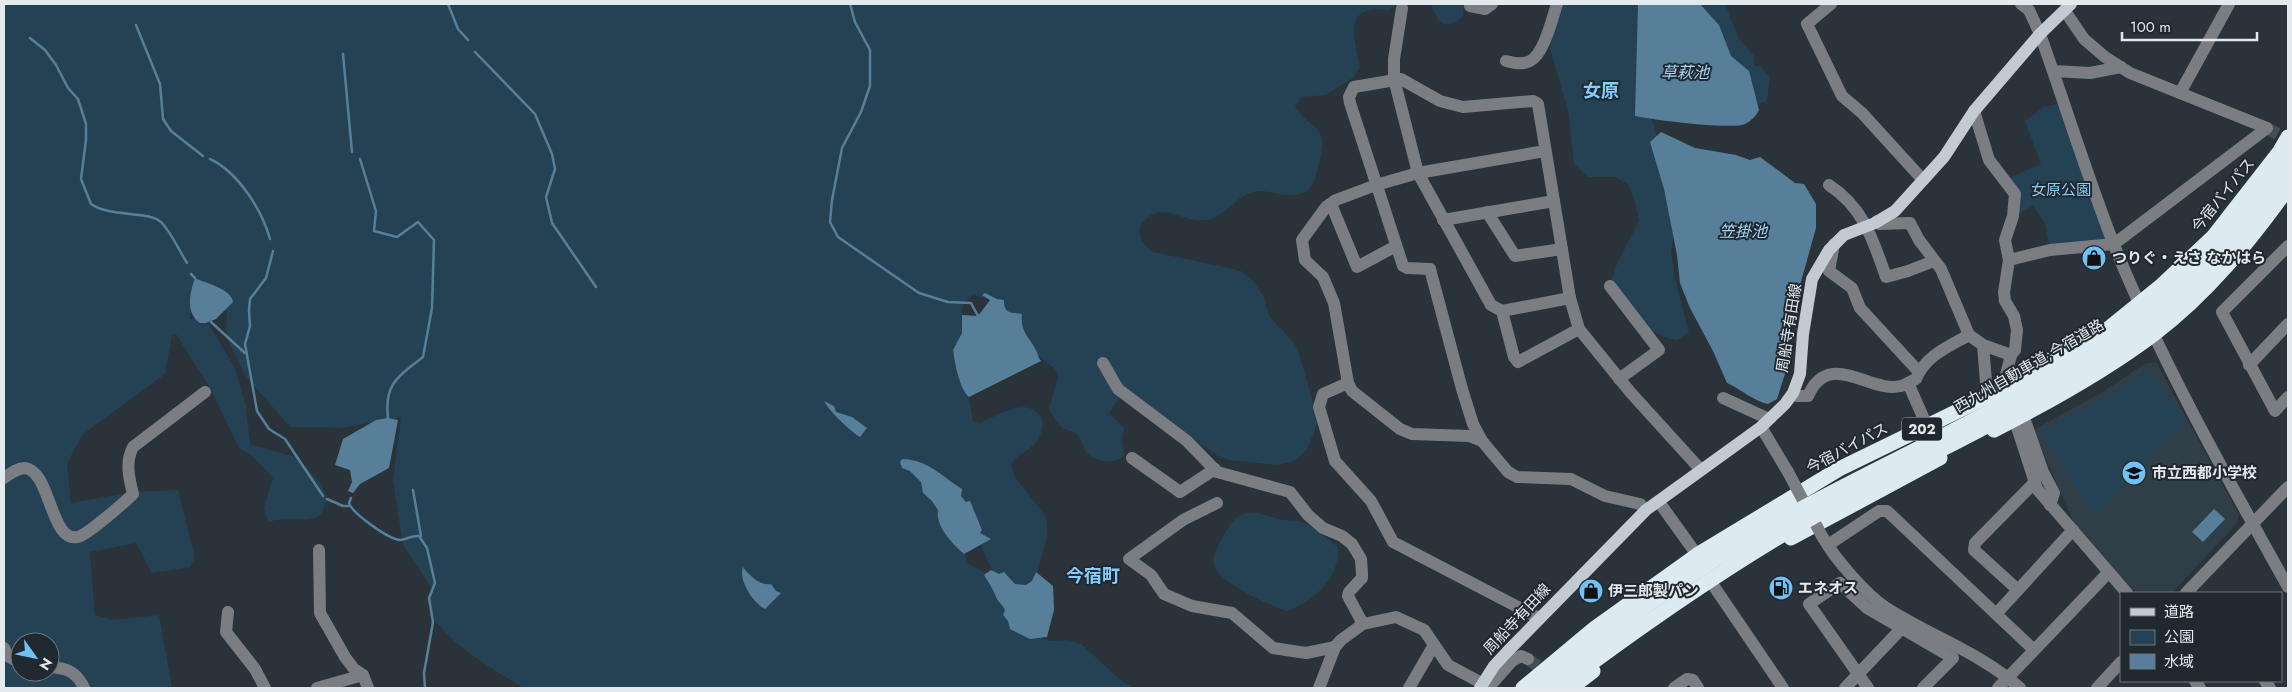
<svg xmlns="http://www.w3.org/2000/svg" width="2292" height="692" viewBox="0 0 2292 692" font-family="Jost,'Noto Sans JP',sans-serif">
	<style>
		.built { fill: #2f3e47 }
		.green { fill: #254154; fill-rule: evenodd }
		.water { fill: #587f99 }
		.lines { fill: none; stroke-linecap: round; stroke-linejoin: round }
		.stream { stroke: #587f99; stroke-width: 2.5 }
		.minor-tunnel { stroke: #464e54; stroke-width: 12; stroke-dasharray: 12 6; stroke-linecap: butt }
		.minor { stroke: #7a7e82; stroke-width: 12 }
		.major { stroke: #c2cbd2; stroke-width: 12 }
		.highway { stroke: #deeaf2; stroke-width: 15 }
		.minor-bridge { stroke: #7a7e82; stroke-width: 12 }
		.highway-bridge { stroke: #deeaf2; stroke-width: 15 }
		.labels { text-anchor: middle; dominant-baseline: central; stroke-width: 4; stroke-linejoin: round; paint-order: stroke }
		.shield { fill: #20292f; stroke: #a8afb4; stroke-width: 1 }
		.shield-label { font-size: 14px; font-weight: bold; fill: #e3e9ed }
		.park-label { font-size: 15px; fill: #8cccf8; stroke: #20292f }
		.street-label { font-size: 15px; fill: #e3e9ed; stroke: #20292f }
		.poi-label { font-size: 15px; font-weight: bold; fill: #e3e9ed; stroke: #20292f; text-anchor: start }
		.water-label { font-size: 16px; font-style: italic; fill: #a3d6f9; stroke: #20292f }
		.quarter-label { font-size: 18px; font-weight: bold; fill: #84ccfd; stroke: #20292f }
	</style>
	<rect width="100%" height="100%" fill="#2a3339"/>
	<polygon class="built" points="2156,362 2239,515 2237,523 2172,593 2136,593 2074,523 2033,430 2101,393 2146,363"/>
	<g class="green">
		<path d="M 4,4 L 1398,4 L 1389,10 C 1342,4 1354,36 1360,67 L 1353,78 L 1326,95 L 1302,97 L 1295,106 C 1300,120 1322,125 1322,141 C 1323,150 1316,182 1310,188 C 1298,202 1274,191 1259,191 C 1238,192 1226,217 1207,220 C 1183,224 1162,200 1144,221 C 1140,226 1138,230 1140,235 C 1142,243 1147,248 1153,252 L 1229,268 L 1241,271 L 1254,282 L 1264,297 L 1269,316 L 1294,343 L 1299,353 L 1311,395 L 1317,424 L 1307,450 L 1294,461 L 1278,465 L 1229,460 L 1218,456 L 1126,392 L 1119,399 L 1109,413 L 1124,427 L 1122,440 L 1124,455 C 1116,466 1094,462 1086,452 C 1082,446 1082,439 1077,434 C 1073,431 1068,431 1063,428 C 1057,424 1053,415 1049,409 L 1058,377 L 1055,369 L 1034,352 L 1006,313 L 1001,302 L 973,295 L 963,304 L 962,312 L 968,393 L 973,421 L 980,423 C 997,416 1026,396 1040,416 C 1046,424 1041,434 1037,441 C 1030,451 1017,454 1011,464 L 1015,477 L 1044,514 L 1047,522 L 1047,537 L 1035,580 L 1027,587 C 996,584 991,569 980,543 L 964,549 L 968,564 L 993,576 L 1026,633 L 1051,641 L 1068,640 L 1081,644 L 1122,681 L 1134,688 L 523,688 C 497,671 434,637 429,605 C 429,600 431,594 432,589 L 403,545 L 393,480 L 401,417 L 341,428 L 290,427 L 245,375 L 226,336 L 227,312 L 216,299 L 191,298 L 190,319 L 206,320 L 235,368 L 246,406 L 250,444 L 296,457 L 322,485 L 327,500 C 325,504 323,511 320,515 C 310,524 283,516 268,522 L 264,507 L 273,478 L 252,456 L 239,448 L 210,388 L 176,334 L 172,335 L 165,374 L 83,434 L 67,463 L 71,503 L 132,492 L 178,490 L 195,558 L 190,567 L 152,573 L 136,543 L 90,552 L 95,615 L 113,620 L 159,615 L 172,688 L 4,688 ZM 20,642 L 50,642 L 50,672 L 20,672 Z"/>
		<path d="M 1431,4 L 1464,4 L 1463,16 C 1446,33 1436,22 1431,4 Z"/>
		<path d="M 1559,4 L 1643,4 L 1644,94 L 1661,148 L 1675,224 L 1671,251 L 1675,279 L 1689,332 L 1677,340 C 1647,336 1623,307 1612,279 L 1615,268 L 1639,221 L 1635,202 L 1628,184 L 1615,177 L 1588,177 L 1574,164 L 1568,110 L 1550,49 Z"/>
		<polygon points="1690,4 1725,4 1739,39 1754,56 1754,66 1760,66 1770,77 1767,101 1753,105"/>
		<polygon points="2064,103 2114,244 2050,250 2045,223 2033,206 2013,216 2015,194 2005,180 2041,164 2025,121 2044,107"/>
		<polygon points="2149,369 2186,422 2094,517 2042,432 2130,383"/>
		<path d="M 1254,512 L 1283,520 L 1299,521 L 1312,526 L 1338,547 C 1340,579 1314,600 1287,611 C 1271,606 1217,582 1214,565 C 1212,554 1219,545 1223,536 C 1232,521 1236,514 1254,512 Z"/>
	</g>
	<g class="water">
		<path d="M 1638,4 L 1700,4 L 1719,25 L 1731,56 L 1749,71 L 1759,110 C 1756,116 1751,121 1745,124 C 1731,130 1653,120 1635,116 Z"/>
		<path d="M 1661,132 L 1695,148 L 1736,155 L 1750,160 L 1760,157 L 1795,183 L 1804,184 L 1816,204 L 1816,228 L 1795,303 C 1779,320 1780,337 1790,358 L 1777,399 L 1768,404 C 1753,401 1741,389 1727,383 L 1713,351 L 1690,308 L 1680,283 L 1677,255 L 1664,189 L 1650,142 Z"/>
		<path d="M 195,278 C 205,283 232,289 233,302 L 216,319 L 206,323 L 200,323 C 185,313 190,292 195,278 Z"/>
		<path d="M 985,293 L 997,299 L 1004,300 C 1004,315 1012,312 1022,314 C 1020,332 1029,337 1036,350 C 1038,354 1038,357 1041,361 L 969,397 C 959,388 955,363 953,350 L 962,333 L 962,315 L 978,316 L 990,300 L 982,295 Z"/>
		<path d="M 824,401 L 834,406 L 836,412 L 852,417 L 867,428 L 860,437 C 849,430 830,412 824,401 Z"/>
		<polygon points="388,418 398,420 389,468 360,484 353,493 348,491 352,482 350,470 335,465 343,439 376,420"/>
		<path d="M 902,459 C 929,460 941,476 962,489 L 961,496 L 966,502 L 970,501 L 982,530 L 980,533 L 991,539 L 964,554 C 953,544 935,526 938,510 L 932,501 L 923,493 L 921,482 L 910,471 L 902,468 L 900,462 Z"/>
		<polygon points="2214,509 2225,519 2203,542 2192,532"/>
		<path d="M 743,567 C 750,576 760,586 771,584 L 776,591 L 781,593 L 765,609 C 753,603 738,580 743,567 Z"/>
		<path d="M 991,570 L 999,574 L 1004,572 L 1015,584 L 1026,585 L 1032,581 L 1036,572 L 1053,586 L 1054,610 L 1047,637 L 1030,639 L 1010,629 L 1008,621 L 1003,615 L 1005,610 C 1003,605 998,602 996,597 C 993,589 989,583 984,575 Z"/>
	</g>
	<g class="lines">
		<g class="stream">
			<polyline points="448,4 458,29 468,40"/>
			<polyline points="850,4 855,22 870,50 870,86 861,112 842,148 832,200 830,222 838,237 919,293 948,302 971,303 978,316"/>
			<polyline points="136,25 160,84 163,119 171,131 203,156"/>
			<path d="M 30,38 L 45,50 L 56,65 L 68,88 L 78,99 L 86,124 L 86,140 L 81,179 L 91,204 C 111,218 150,210 162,223 C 172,234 179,250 187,263"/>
			<polyline points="475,52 535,114 552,154 555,169 546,197 552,223 596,287"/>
			<polyline points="343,54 352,152"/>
			<path d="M 210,159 C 238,172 262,210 270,239"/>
			<path d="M 360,159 L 376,211 L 374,231 L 397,237 L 418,222 L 434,240 L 432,308 L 423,357 C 398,377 384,383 388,418"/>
			<polyline points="273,251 266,278 250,299 249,311 250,326 245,344 257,411 269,429 285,439 323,496"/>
			<polyline points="191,274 195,278"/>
			<polyline points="211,322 245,353"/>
			<polyline points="413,490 421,536"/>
			<path d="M 351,498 L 349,503 C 352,513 388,539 400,540 C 406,540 412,535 419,536 L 427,548 L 435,583 L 429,598 L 433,622 L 424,673 L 425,688"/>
			<polyline points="327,499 343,506 349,506"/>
		</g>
		<g class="minor-tunnel">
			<polyline points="2267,128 2288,140"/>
			<polyline points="1528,659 1552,676"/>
		</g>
		<g class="minor">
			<polyline points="1831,4 1807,24 1842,96 1862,113 1923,180"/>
			<path d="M 2021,4 L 2029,10 L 2040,34 C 2065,104 2087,176 2114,245 C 2162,363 2226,476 2288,587"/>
			<polyline points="1470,6 1485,9 1492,4"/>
			<polyline points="1402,8 1394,59 1394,79 1418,173 1491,305 1502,311 1514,357 1518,362 1579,329"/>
			<path d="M 1506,61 C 1514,63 1522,65 1530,61 C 1544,54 1552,19 1557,4"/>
			<polyline points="2054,71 2090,73 2121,67"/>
			<polyline points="2180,93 2229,4"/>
			<polyline points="1545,151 1418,173 1376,185 1336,200 1326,207 1302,240 1305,260 1323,277 1334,303 1348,383 1352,391 1400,429 1412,434 1469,436 1482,441 1508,472 1517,477 1571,479 1605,496 1640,504 1646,510"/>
			<path d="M 1829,185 C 1864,208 1873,240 1886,277 L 1908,271 L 1934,261"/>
			<polyline points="1331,204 1357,267 1396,246"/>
			<polyline points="1487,212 1515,256 1562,249"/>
			<polyline points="1443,220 1554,201"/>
			<polyline points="1877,221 1879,224 1910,223 1919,240 1941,269 1969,335"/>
			<polyline points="1834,244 1829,271 1852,288 1860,308 1919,372"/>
			<polyline points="2288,246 2222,312 2275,411 2288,397"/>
			<polyline points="2009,260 2050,250 2114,244 2267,128 2130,73 2105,57 2084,39 2065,11"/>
			<polyline points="1610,286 1659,350 1619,379"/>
			<polyline points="1502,311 1570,298"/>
			<polyline points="1983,345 1986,382"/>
			<polyline points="1103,363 1118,389 1187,441 1217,472 1290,492 1308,515 1323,528 1342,536 1352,544 1361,559 1362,574 1362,578 1349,592 1348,596 1363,624"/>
			<polyline points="2249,365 2288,324"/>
			<polyline points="1348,383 1323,394 1319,407 1335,461 1371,501 1393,542 1539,618"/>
			<polyline points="1908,383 1927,426"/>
			<polyline points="2010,385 2006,375 2011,355"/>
			<path d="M 1793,393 L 1797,396 L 1808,396 C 1829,348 1870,394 1901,386 C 1906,385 1911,381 1916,379 C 1925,356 1948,347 1969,335 L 1983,345 L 2011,355 L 2015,350 L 2017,330 L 2014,316 L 2005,301 L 2004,292 L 2009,260 L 2005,240 L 2013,216 L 2015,194 L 1989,160 L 1974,111"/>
			<polyline points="1723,398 1769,419"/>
			<polyline points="2023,415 2043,472 2054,493 2050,505"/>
			<polyline points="2016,424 2037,489 2127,593"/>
			<polyline points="1761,427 1788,472"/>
			<polyline points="1482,441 1473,424 1462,389 1430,269 1407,268 1403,266 1350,103 1349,97 1354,87 1401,79 1440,101 1463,107 1533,101 1538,104 1570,298 1579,329 1631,393 1701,470"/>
			<polyline points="1132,458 1180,492 1215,469"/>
			<path d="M 4,478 C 10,474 17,468 25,468 C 51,471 50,543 78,537 C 87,535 125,502 133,494 C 129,478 125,462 133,447 L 205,392"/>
			<polyline points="1659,502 1697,555 1713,585 1783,688"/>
			<polyline points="1217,503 1183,520 1129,559 1151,575 1164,594 1192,606 1232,613 1273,648 1306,653 1335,647"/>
			<path d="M 1824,539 C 1835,559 1866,594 1885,607 C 1928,635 1981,653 2020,688"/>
			<polyline points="1828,545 1879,511 1887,511 2034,650"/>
			<polyline points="319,550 320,613 345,657 354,669 363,675 368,688"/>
			<polyline points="2018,590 1974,550 1975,543 2035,482"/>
			<polyline points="2186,593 2288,487"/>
			<polyline points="228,612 226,632 255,669 265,688"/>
			<polyline points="1996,614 2073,530"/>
			<polyline points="4,648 8,656 20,663"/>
			<path d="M 50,667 C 67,668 77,672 84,688"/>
			<polyline points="2195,681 2200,688"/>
			<polyline points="2265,681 2270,688"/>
			<polyline points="317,688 363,675"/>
			<polyline points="1319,688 1335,647 1341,640 1363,624 1396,617 1424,630 1448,665 1489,687 1512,661 1521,656 1528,659"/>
			<polyline points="1409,688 1434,645"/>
			<polyline points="1674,688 1687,679 1693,680 1698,688"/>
			<polyline points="1845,688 1901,629"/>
			<polyline points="1868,688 1809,604 1840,583 1867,608 1953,658 1923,688"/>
			<polyline points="1998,688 2108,573"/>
			<polyline points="2097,688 2121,662"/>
		</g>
		<polyline class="major" points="1480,688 1494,666 1507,652 1646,510 1761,427 1785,404 1793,393 1800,374 1803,334 1812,279 1829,250 1844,235 1875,223 1895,211 1944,157 1974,111 2040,34 2071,4"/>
		<g class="highway">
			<path d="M 1994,430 C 2049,402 2105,371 2154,334 C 2207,294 2250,241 2288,188"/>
			<polyline points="1791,538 1940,458"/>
			<polyline points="1523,688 1595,628 1697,555 1839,469 2001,390 2073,351 2109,328 2162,285 2213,237 2280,151 2288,137"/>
			<polyline points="1571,688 1593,671"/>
		</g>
		<polyline class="minor-bridge" points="1788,472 1823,538"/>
		<g class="highway-bridge">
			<path d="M 1542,688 C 1621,620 1708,560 1799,510 C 1913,448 2036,397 2140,318 C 2200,273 2249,216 2288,152"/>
			<path d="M 1558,688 C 1638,628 1719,571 1806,521 C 1985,419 2173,360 2288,175"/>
		</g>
	</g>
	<defs>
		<symbol id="shop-disc" viewBox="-11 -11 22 22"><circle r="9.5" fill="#72c1f5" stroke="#20292f"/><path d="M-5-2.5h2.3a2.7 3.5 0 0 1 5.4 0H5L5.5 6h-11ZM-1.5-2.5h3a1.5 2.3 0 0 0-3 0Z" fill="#111"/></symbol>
		<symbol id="school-disc" viewBox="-11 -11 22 22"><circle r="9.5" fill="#72c1f5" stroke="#20292f"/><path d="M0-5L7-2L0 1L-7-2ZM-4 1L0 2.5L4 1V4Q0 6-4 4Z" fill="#111"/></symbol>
		<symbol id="fuel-disc" viewBox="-11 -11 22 22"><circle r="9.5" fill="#72c1f5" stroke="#20292f"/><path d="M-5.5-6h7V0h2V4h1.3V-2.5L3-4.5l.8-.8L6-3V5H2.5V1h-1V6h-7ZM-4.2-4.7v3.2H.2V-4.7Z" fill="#111"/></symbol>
	</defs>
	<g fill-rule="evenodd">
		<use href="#shop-disc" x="2080" y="244" width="28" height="28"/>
		<use href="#school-disc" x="2120" y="459" width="28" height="28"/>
		<use href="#fuel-disc" x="1767" y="574" width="28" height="28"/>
		<use href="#shop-disc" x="1577" y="577" width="28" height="28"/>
	</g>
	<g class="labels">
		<rect class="shield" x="1902" y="417.5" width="40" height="23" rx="4"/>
		<g class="shield-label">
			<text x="1922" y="429">202</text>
		</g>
		<g class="park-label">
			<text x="2061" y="190">女原公園</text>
		</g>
		<g class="street-label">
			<text transform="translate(2223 195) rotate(-51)">今宿バイパス</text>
			<text transform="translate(1789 328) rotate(-81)">周船寺有田線</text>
			<text transform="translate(2029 366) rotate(-30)">西九州自動車道;今宿道路</text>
			<text transform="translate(1847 448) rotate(-28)">今宿バイパス</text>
			<text transform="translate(1517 619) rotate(-47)">周船寺有田線</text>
		</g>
		<g class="poi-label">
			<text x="2112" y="258">つりぐ・えさ なかはら</text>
			<text x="2152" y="473">市立西都小学校</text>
			<text x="1798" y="588">エネオス</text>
			<text x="1608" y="591">伊三郎製パン</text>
		</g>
		<g class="water-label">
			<text x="1685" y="72">草萩池</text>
			<text x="1743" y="231">笠掛池</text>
		</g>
		<g class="quarter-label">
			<text x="1601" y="91">女原</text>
			<text x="1093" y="576">今宿町</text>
		</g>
	</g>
	<rect width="2292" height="692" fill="none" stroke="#e3e9ed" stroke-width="10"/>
	<rect x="2120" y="592" width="162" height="90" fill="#20292f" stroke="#6e767b"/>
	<rect x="2130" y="608" width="25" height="8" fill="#c2cbd2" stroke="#6e767b"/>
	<text x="2164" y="617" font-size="15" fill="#e3e9ed">道路</text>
	<rect x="2130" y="630" width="25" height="15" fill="#254154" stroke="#6e767b"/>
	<text x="2164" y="642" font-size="15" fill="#e3e9ed">公園</text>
	<rect x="2130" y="654" width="25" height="15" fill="#587f99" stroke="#6e767b"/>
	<text x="2164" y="667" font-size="15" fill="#e3e9ed">水域</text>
	<g transform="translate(35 657) rotate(123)"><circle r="24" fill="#20292f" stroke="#6e767b"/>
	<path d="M0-4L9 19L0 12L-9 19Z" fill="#72c1f5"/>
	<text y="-8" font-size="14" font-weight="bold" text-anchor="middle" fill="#e3e9ed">N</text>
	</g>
	<path d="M2122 32v8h135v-8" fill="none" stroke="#e3e9ed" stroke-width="2.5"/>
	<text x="2130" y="32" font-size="15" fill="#e3e9ed" stroke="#20292f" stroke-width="4" paint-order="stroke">100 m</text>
</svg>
